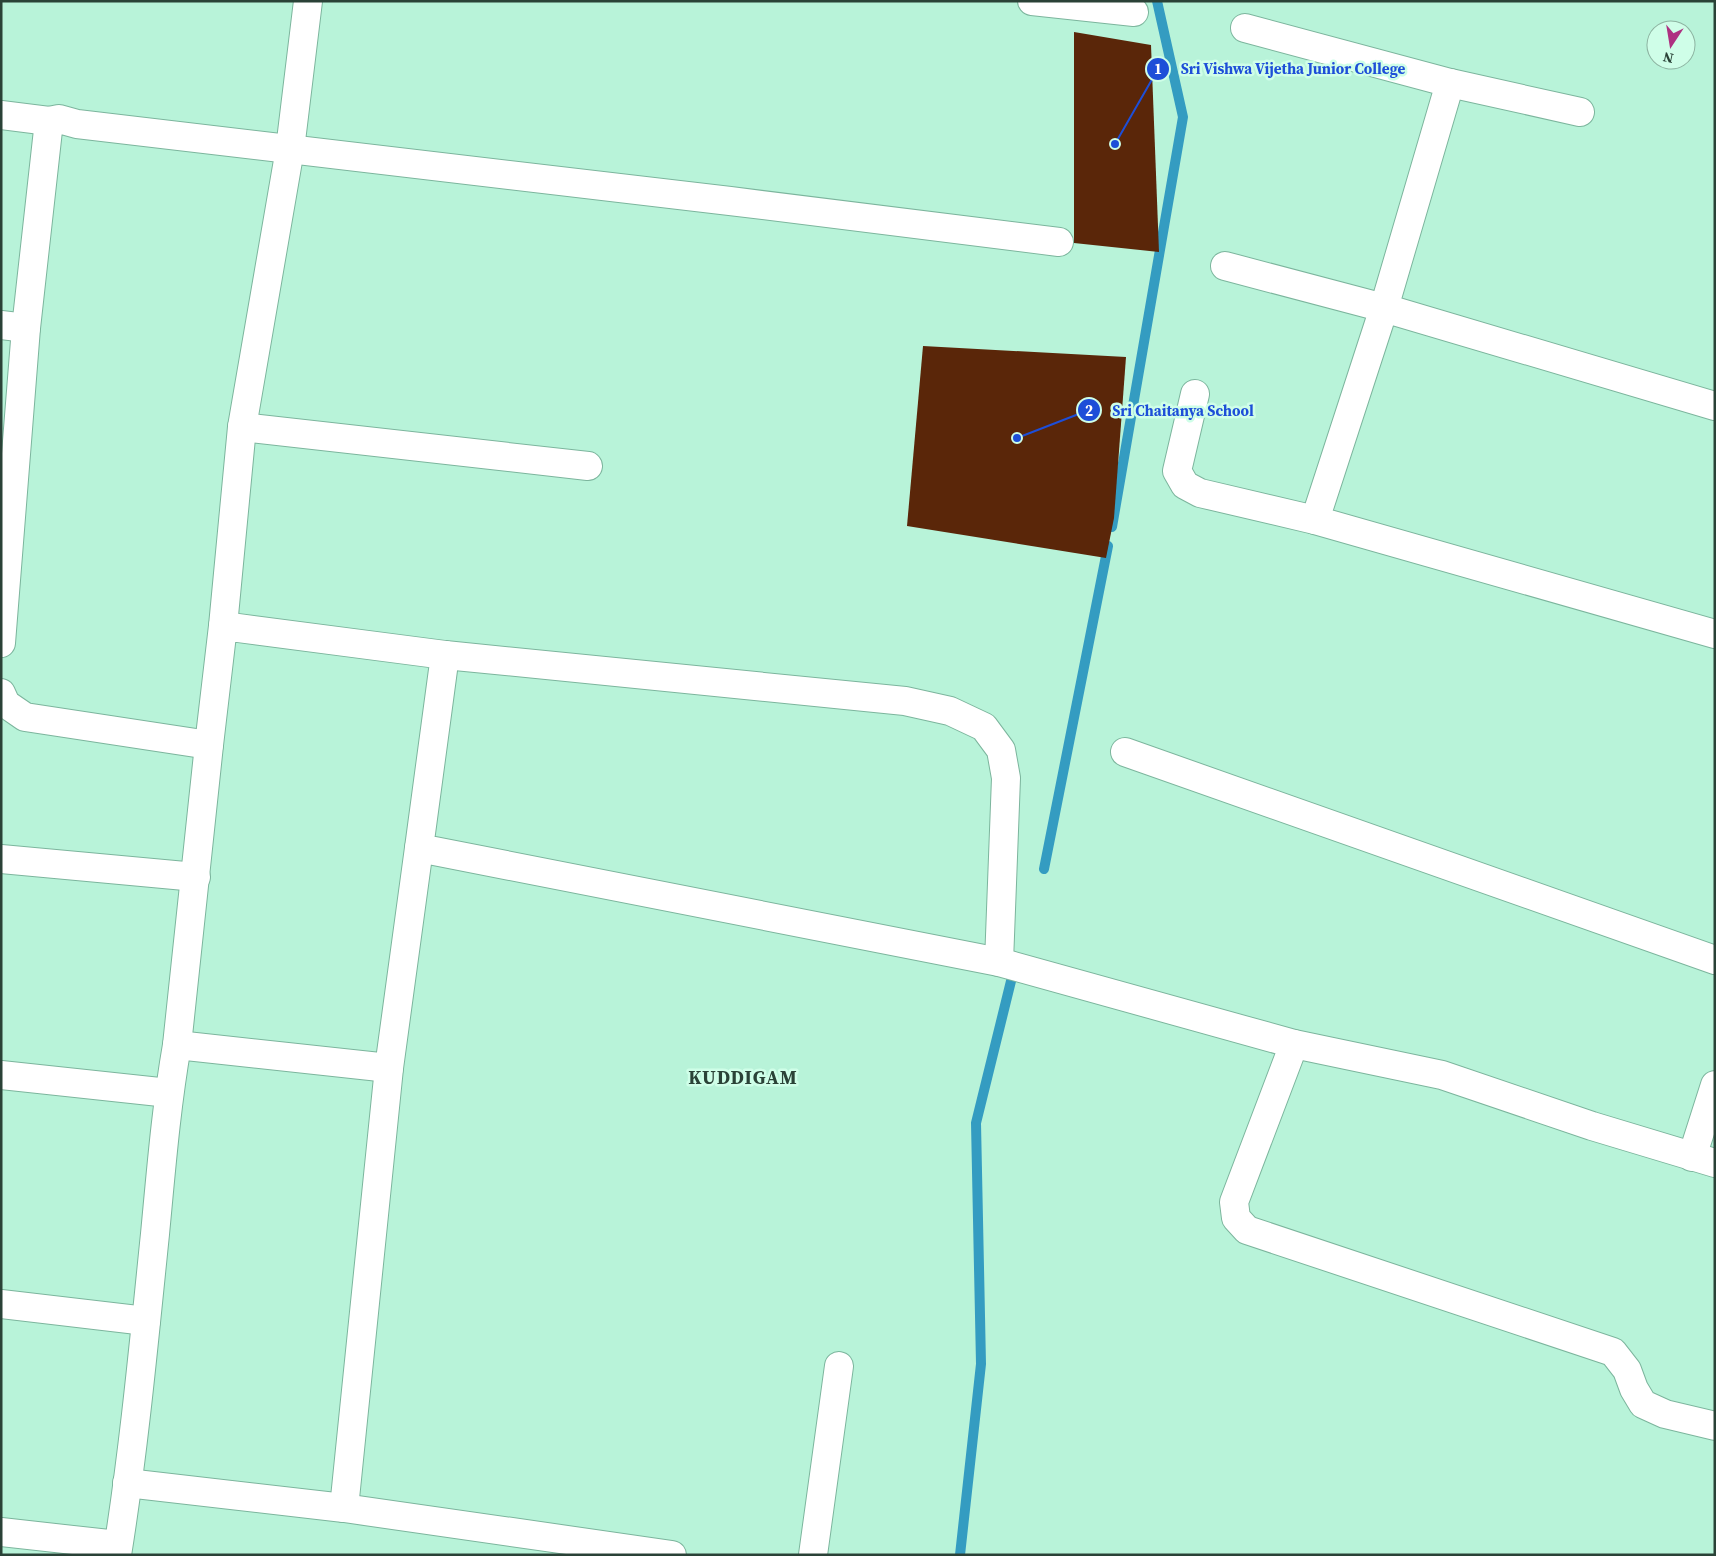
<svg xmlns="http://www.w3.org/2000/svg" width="1716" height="1556" viewBox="0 0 1716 1556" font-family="'Source Serif 4',serif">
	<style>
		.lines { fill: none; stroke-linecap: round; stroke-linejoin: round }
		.stream { stroke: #349cc1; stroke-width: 10 }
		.building { fill: #5a2609 }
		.minor-casing { stroke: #7cb59d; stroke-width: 30 }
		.minor { stroke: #fff; stroke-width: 28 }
		.labels { text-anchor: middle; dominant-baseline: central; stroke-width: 5; stroke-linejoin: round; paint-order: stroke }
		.district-label { font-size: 19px; font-weight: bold; letter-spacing: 1px; fill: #2a4237; stroke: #cffee8 }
		.leader { fill: none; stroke: #1d4ed8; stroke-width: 2 }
		.callout-dot { fill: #1d4ed8; stroke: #cffee8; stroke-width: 2 }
		.mark-label { font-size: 15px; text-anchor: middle; font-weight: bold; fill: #fff }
		.callout-label { font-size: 15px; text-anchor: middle; font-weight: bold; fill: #1d4ed8; stroke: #cffee8; stroke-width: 5; stroke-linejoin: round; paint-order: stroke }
	</style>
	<rect width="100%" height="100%" fill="#b8f3d9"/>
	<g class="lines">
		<g class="stream">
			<polyline points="1112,527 1183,117 1157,1"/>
			<polyline points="1044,869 1108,546"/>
			<polyline points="960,1555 981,1364 976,1123 1012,977"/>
		</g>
	</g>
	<g class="building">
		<polygon points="1074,32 1151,45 1159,252 1074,243"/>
		<polygon points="923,346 1126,357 1114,518 1106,558 907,526"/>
	</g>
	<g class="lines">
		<defs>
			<g id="minor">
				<polyline points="1032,1 1134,12"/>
				<polyline points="1245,28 1450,83 1580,112"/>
				<polyline points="1,115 49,121"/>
				<polyline points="1225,266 1384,308 1450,83"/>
				<polyline points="1,325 26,328"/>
				<polyline points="1195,394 1177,471 1185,485 1200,493 1315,520"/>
				<polyline points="1715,406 1384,308 1315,520 1715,634"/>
				<polyline points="242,427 588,466"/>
				<polyline points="223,626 242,427 290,149 308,1"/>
				<polyline points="1,643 26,328 49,121 59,119 77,124 730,201 1059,242"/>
				<polyline points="445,655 905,701 950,711 984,727 1001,750 1006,778 999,962"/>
				<polyline points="1,693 6,704 25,717 209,745"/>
				<polyline points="1125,752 1715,960"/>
				<polyline points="1,859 196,877"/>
				<polyline points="1294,1044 1234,1202 1236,1218 1247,1230 1613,1352 1627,1370 1634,1389 1643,1404 1665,1414 1715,1426"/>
				<polyline points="177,1045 389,1068 419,848"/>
				<polyline points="1,1075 169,1093"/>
				<polyline points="1692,1157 1715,1085"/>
				<polyline points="1,1304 146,1321"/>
				<polyline points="127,1483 344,1508 672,1555"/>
				<polyline points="344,1508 389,1068"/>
				<polyline points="1,1532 118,1545"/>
				<path d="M 117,1555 C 134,1449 144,1341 155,1234 C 161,1171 166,1108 177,1045 L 209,745 L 223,626 L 445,655 L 419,848 L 999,962 L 1294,1044 L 1442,1075 L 1592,1126 L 1715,1163"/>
				<polyline points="813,1555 839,1366"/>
			</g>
		</defs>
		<use href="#minor" class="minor-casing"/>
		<use href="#minor" class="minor"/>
	</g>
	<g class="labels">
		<g class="district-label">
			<text x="743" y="1077">KUDDIGAM</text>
		</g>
	</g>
	<path class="leader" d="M1115 144L1158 69M1017 438L1089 410"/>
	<g class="callout-dot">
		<circle cx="1115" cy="144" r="5"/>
		<circle cx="1017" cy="438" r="5"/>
		<circle cx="1158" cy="69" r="12"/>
		<circle cx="1089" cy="410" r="12"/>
	</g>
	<g class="mark-label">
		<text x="1158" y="74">1</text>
		<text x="1089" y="416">2</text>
	</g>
	<g class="callout-label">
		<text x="1293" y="74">Sri Vishwa Vijetha Junior College</text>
		<text x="1183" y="416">Sri Chaitanya School</text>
	</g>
	<rect width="1716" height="1556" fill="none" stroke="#2a4237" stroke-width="5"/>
	<g transform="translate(1671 45) rotate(192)"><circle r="24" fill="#cffee8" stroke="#8db3a1"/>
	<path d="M0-4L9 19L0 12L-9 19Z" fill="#ae3181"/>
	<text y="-8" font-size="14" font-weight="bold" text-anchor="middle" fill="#2a4237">N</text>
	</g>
</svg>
